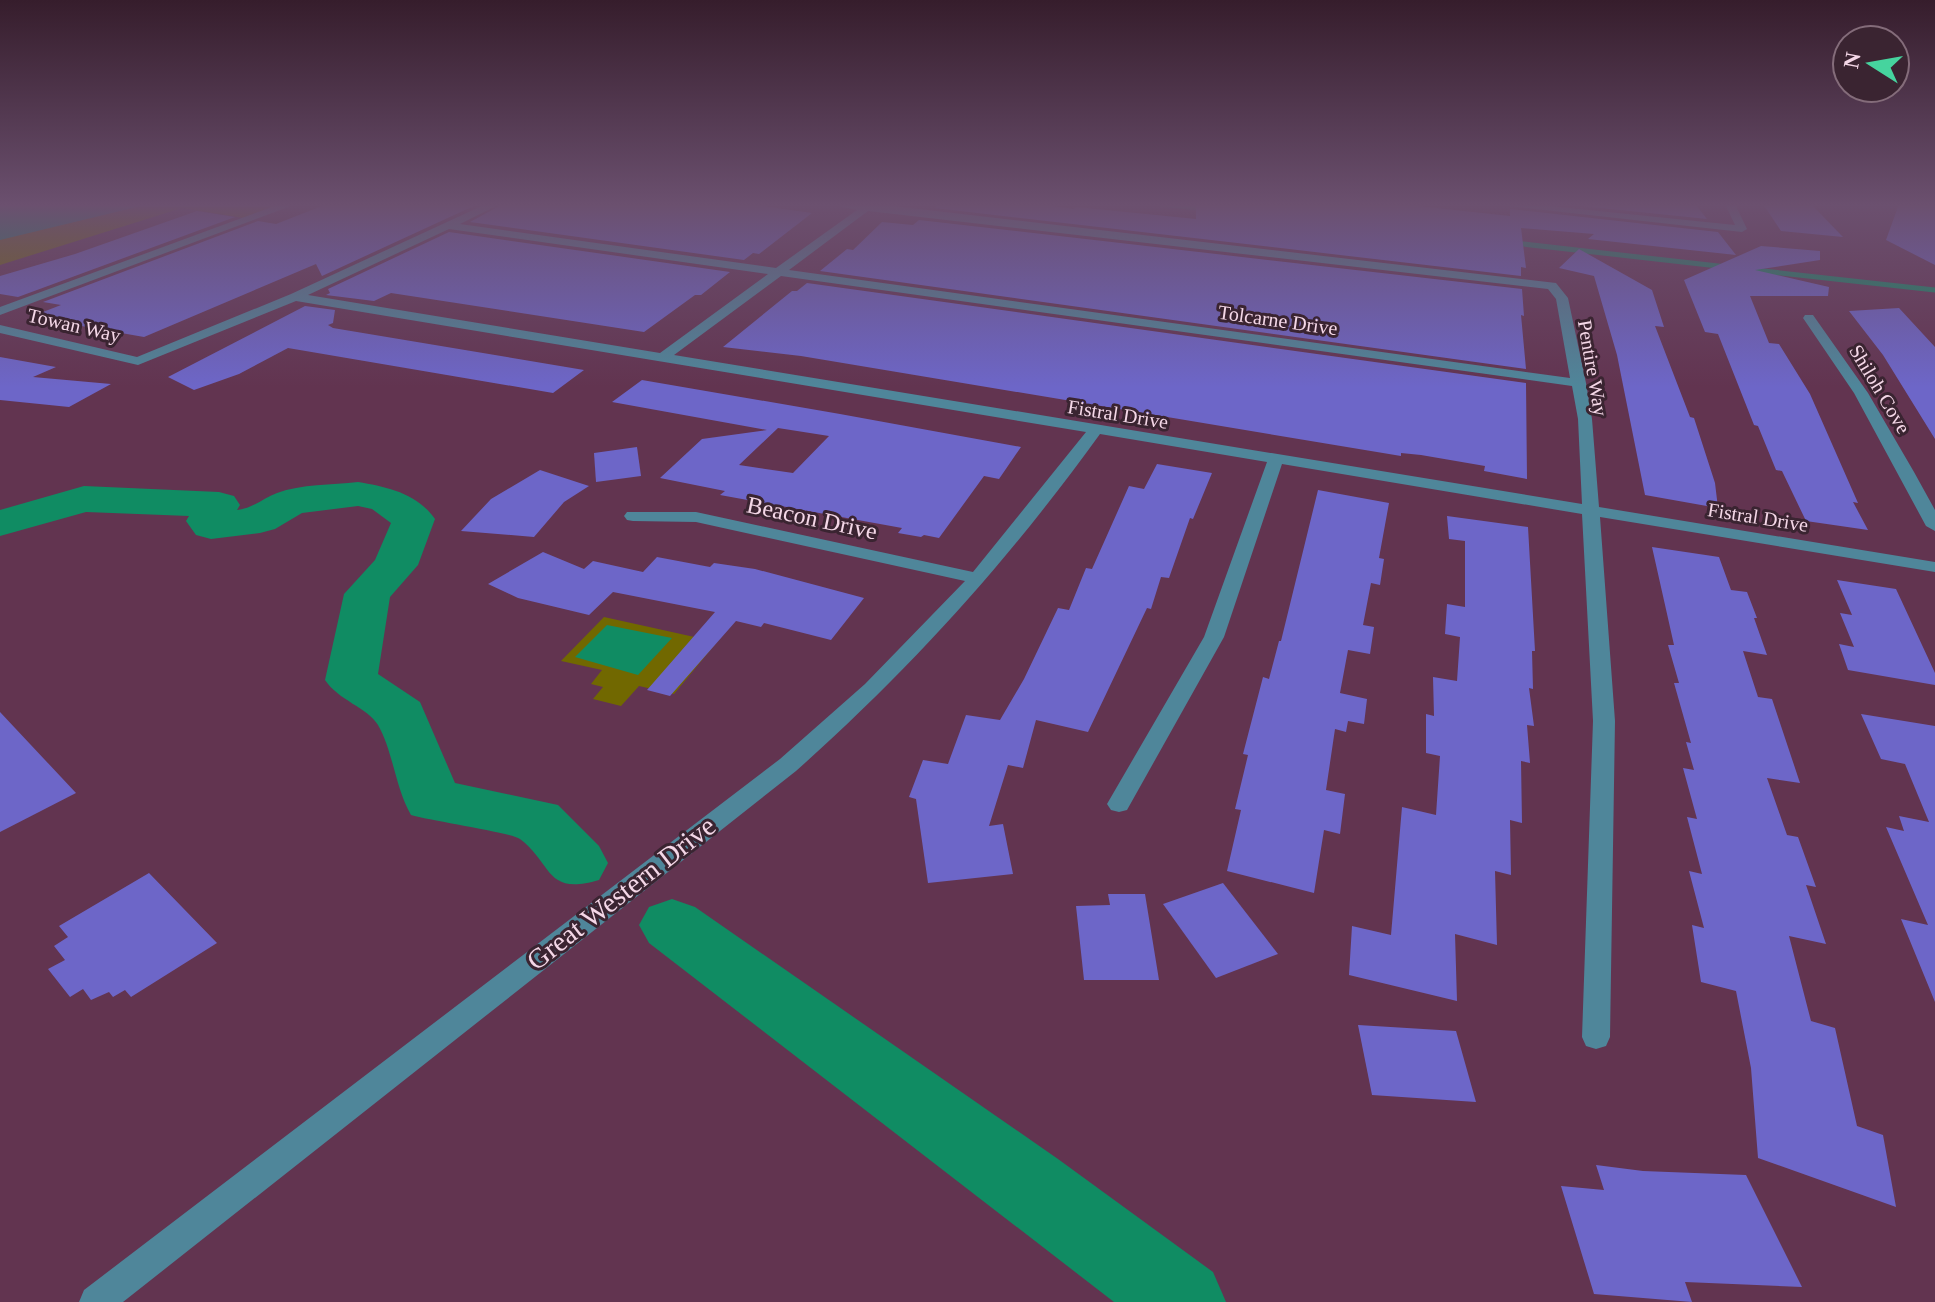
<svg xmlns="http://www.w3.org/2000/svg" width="1935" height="1302" viewBox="0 0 1935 1302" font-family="'Times New Roman',serif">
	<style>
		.green { fill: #716800 }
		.water { fill: #108c63 }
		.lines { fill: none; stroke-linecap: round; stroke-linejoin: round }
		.stream { stroke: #108c63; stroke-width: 5 }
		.river { fill: #108c63; fill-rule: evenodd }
		.building { fill: #6d66c8; fill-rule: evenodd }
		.minor { fill: #4f869a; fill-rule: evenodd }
		.labels { text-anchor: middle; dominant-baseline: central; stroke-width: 6; stroke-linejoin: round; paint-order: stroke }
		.far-street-label { font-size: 20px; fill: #f4d7e7; stroke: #3a2431 }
		.street-label { font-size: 24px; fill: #f4d7e7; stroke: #3a2431 }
		.near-street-label { font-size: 28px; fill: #f4d7e7; stroke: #3a2431 }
	</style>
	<rect width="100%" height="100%" fill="#623450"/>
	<g class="green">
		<polygon points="0,204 281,204 244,218 182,208 0,265"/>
		<polygon points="604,617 717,642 674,694 639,686 621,706 593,699 603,687 591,684 602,670 561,661"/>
	</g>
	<g class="water">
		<polygon points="0,204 149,204 0,240"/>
		<polygon points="607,625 672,638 638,675 575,657"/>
	</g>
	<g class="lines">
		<g class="stream">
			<polyline points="1161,204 1207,209"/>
			<polyline points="1514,243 1727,267"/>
			<polyline points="1745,269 1935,290"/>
		</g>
		<g class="river">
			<path d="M 358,482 C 387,487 417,493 435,519 L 418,565 L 390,597 L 378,674 L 420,702 L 455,783 L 558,805 L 599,846 L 608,863 L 599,880 C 545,896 553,864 520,839 C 509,832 431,821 411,815 C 395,787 393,751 378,725 C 368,708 338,700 325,680 L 344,594 L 375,560 L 391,523 L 372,509 L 358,506 L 302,513 L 275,529 L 260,533 L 211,539 L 196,535 L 186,521 L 189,516 L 86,512 L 0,536 L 0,510 L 84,486 L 219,492 L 234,496 L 240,505 L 237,510 C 253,508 262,499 277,493 C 301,484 332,485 358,482 Z"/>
			<polygon points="672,899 695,907 1058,1159 1213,1272 1226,1302 1114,1302 649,943 639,925 649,907"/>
		</g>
	</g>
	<g class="building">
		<polygon points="327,204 478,204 322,276 316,264 144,337 30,317 61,305 43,302 258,221 276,224"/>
		<polygon points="503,204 747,204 812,213 759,254 753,253 744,260 470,222"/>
		<polygon points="939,204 1036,204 1074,209 1076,207 1196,219 1196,204 1399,204 1510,216 1510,209 1718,232 1736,255 1588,239 1594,234 1521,228 1526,268 1521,267 1521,276 935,208"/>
		<polygon points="1563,204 1695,204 1707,219"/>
		<polygon points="1763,204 1811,204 1843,237 1781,231"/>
		<polygon points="1899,204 1935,204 1935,265 1886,240"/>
		<polygon points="197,211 235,217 18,297 0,294 0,276 75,254"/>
		<polygon points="919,220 1522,289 1524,316 1521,315 1526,369 820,271 847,249 853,250 882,222 913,225"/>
		<polygon points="449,232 730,272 701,295 695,295 644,332 391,293 374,301 326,295 330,293 328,289"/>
		<polygon points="1761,246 1820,251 1820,260 1755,270 1829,287 1828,296 1750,296 1769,343 1779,344 1810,394 1858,503 1853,502 1868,530 1806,521 1782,471 1776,470 1758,426 1754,425 1718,334 1705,332 1684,280"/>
		<polygon points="1579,249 1652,290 1664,327 1655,326 1690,417 1694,418 1715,483 1718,508 1645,495 1617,355 1594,276 1559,268"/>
		<polygon points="807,283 1526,383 1527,479 1484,471 1485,466 1421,455 1401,453 1401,456 801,356 723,347 792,291 797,291"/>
		<polygon points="305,306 335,310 333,323 328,325 333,328 584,370 553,393 288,348 239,374 194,390 168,377"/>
		<polygon points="1899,308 1935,347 1935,439 1883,355 1849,311"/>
		<polygon points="0,357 56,367 33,377 111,384 69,407 0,400"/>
		<path d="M 642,380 L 840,414 L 1021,447 L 999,479 L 984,476 L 939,538 L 924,535 L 921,537 L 898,533 L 902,528 L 720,495 L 725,491 L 660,478 L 702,439 L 767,430 L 612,402 ZM 778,428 L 829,436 L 793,473 L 739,465 Z"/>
		<polygon points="637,447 641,476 596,482 594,453"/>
		<polygon points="1157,464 1212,473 1193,519 1190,518 1169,578 1161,577 1151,609 1147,608 1088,732 1036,720 1023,768 1008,765 989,826 1003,824 1013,874 928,883 916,799 909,797 923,760 948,764 966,715 1000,720 1024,679 1058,608 1069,610 1086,568 1092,569 1129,486 1144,489"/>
		<polygon points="540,470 589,486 564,502 534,537 461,531 491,499"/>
		<polygon points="1318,490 1389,503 1379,558 1384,559 1380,585 1371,583 1363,625 1374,627 1370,654 1348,650 1340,693 1367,699 1364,724 1348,721 1346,732 1335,729 1326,790 1345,794 1340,834 1324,830 1314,893 1227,871 1241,810 1235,809 1248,755 1243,754 1263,677 1269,679 1279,641 1281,641"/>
		<polygon points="1447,516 1528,527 1535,651 1532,651 1533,689 1529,688 1534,726 1527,725 1530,763 1521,761 1522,823 1510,820 1511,875 1495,871 1497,945 1455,934 1457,1001 1349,975 1352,926 1391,935 1402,807 1436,815 1440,756 1426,753 1426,714 1434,716 1433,677 1457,681 1460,637 1445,634 1447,604 1465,607 1465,541 1449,539"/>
		<polygon points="1652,547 1719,557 1731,590 1747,592 1757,618 1754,618 1767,655 1743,651 1758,697 1772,699 1800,783 1767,778 1787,835 1798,837 1816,887 1806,885 1826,944 1789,936 1811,1021 1835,1028 1857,1126 1883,1135 1896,1207 1758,1158 1751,1068 1736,991 1701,982 1692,925 1704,928 1689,871 1702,874 1687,817 1697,819 1683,768 1694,770 1686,742 1691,743 1674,683 1679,683 1668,645 1674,645"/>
		<polygon points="543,552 584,569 593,561 643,572 657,557 710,567 714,563 755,569 864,598 831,640 764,623 761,627 736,621 670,696 647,690 715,612 613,592 589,615 518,598 488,584"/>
		<polygon points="1837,580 1896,589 1935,673 1935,685 1848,670 1839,644 1854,647 1840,613 1852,615"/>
		<polygon points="0,712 76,793 0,832"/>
		<polygon points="1861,714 1935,726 1935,1002 1901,919 1928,925 1886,827 1904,831 1899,816 1929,822 1905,764 1881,759"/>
		<polygon points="149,873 217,943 131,997 125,990 113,997 109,992 91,1000 83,989 70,997 48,969 65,960 54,946 68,937 59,926"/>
		<polygon points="1223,883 1278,954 1216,978 1163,904"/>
		<polygon points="1108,894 1145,894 1159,980 1084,980 1076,906 1110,905"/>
		<polygon points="1358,1025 1456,1031 1476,1102 1372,1095"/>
		<polygon points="1596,1165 1643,1171 1746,1175 1802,1287 1685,1282 1692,1302 1594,1294 1561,1186 1604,1190"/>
	</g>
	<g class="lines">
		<g class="minor">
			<polygon points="280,204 296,204 0,315 0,307"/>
			<path d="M 486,204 L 500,204 L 460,224 L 776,268 L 857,210 L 829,204 L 876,204 L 1556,283 L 1568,298 L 1586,383 L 1592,419 L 1599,507 L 1935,562 L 1935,572 L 1600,517 L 1615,721 L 1610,1037 L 1606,1046 L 1596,1049 L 1586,1046 L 1582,1037 L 1593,721 L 1582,514 L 1282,464 L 1224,637 L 1127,810 L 1119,812 L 1111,810 L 1107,804 L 1204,637 L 1267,462 L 1100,434 C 1008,561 914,666 796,771 L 123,1302 L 79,1302 L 84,1290 L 780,759 L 865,684 L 965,581 L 696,522 L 633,521 L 627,520 L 624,516 L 627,512 L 696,512 L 973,572 L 1086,432 L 296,301 L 138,365 L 0,333 L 0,325 L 137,357 L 291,294 ZM 868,211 L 1548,289 L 1556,299 L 1570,378 L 789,270 ZM 449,229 L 768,274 L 660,353 L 308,295 ZM 781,276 L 1572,386 L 1578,419 L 1582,504 L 674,355 Z"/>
			<polygon points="1491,204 1530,204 1735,225 1725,204 1735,204 1747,229 1742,232"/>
			<polygon points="1805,315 1813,315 1868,393 1914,472 1935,510 1935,531 1926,526 1854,393 1803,318"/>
		</g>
	</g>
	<linearGradient id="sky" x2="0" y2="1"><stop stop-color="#361d2c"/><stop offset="0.53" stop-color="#6b506f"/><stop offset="1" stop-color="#6b506f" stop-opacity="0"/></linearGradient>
	<rect width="1935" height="387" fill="url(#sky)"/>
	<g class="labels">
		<g class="far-street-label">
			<text transform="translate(1278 320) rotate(8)">Tolcarne Drive</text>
			<text transform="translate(74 325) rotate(13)">Towan Way</text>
			<text transform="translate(1593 368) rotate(80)">Pentire Way</text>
			<text transform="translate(1880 389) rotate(59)">Shiloh Cove</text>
			<text transform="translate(1118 414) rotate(9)">Fistral Drive</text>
			<text transform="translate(1758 517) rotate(9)">Fistral Drive</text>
		</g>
		<g class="street-label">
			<text transform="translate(812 518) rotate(12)">Beacon Drive</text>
		</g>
		<g class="near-street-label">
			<text transform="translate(621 893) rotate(-38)">Great Western Drive</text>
		</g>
	</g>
	<g transform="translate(1871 64) rotate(281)"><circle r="38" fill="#3a2431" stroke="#846c7a" stroke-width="2"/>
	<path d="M0-6L14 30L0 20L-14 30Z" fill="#46d49e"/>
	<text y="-12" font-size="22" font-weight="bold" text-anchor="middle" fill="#f4d7e7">N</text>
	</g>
</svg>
